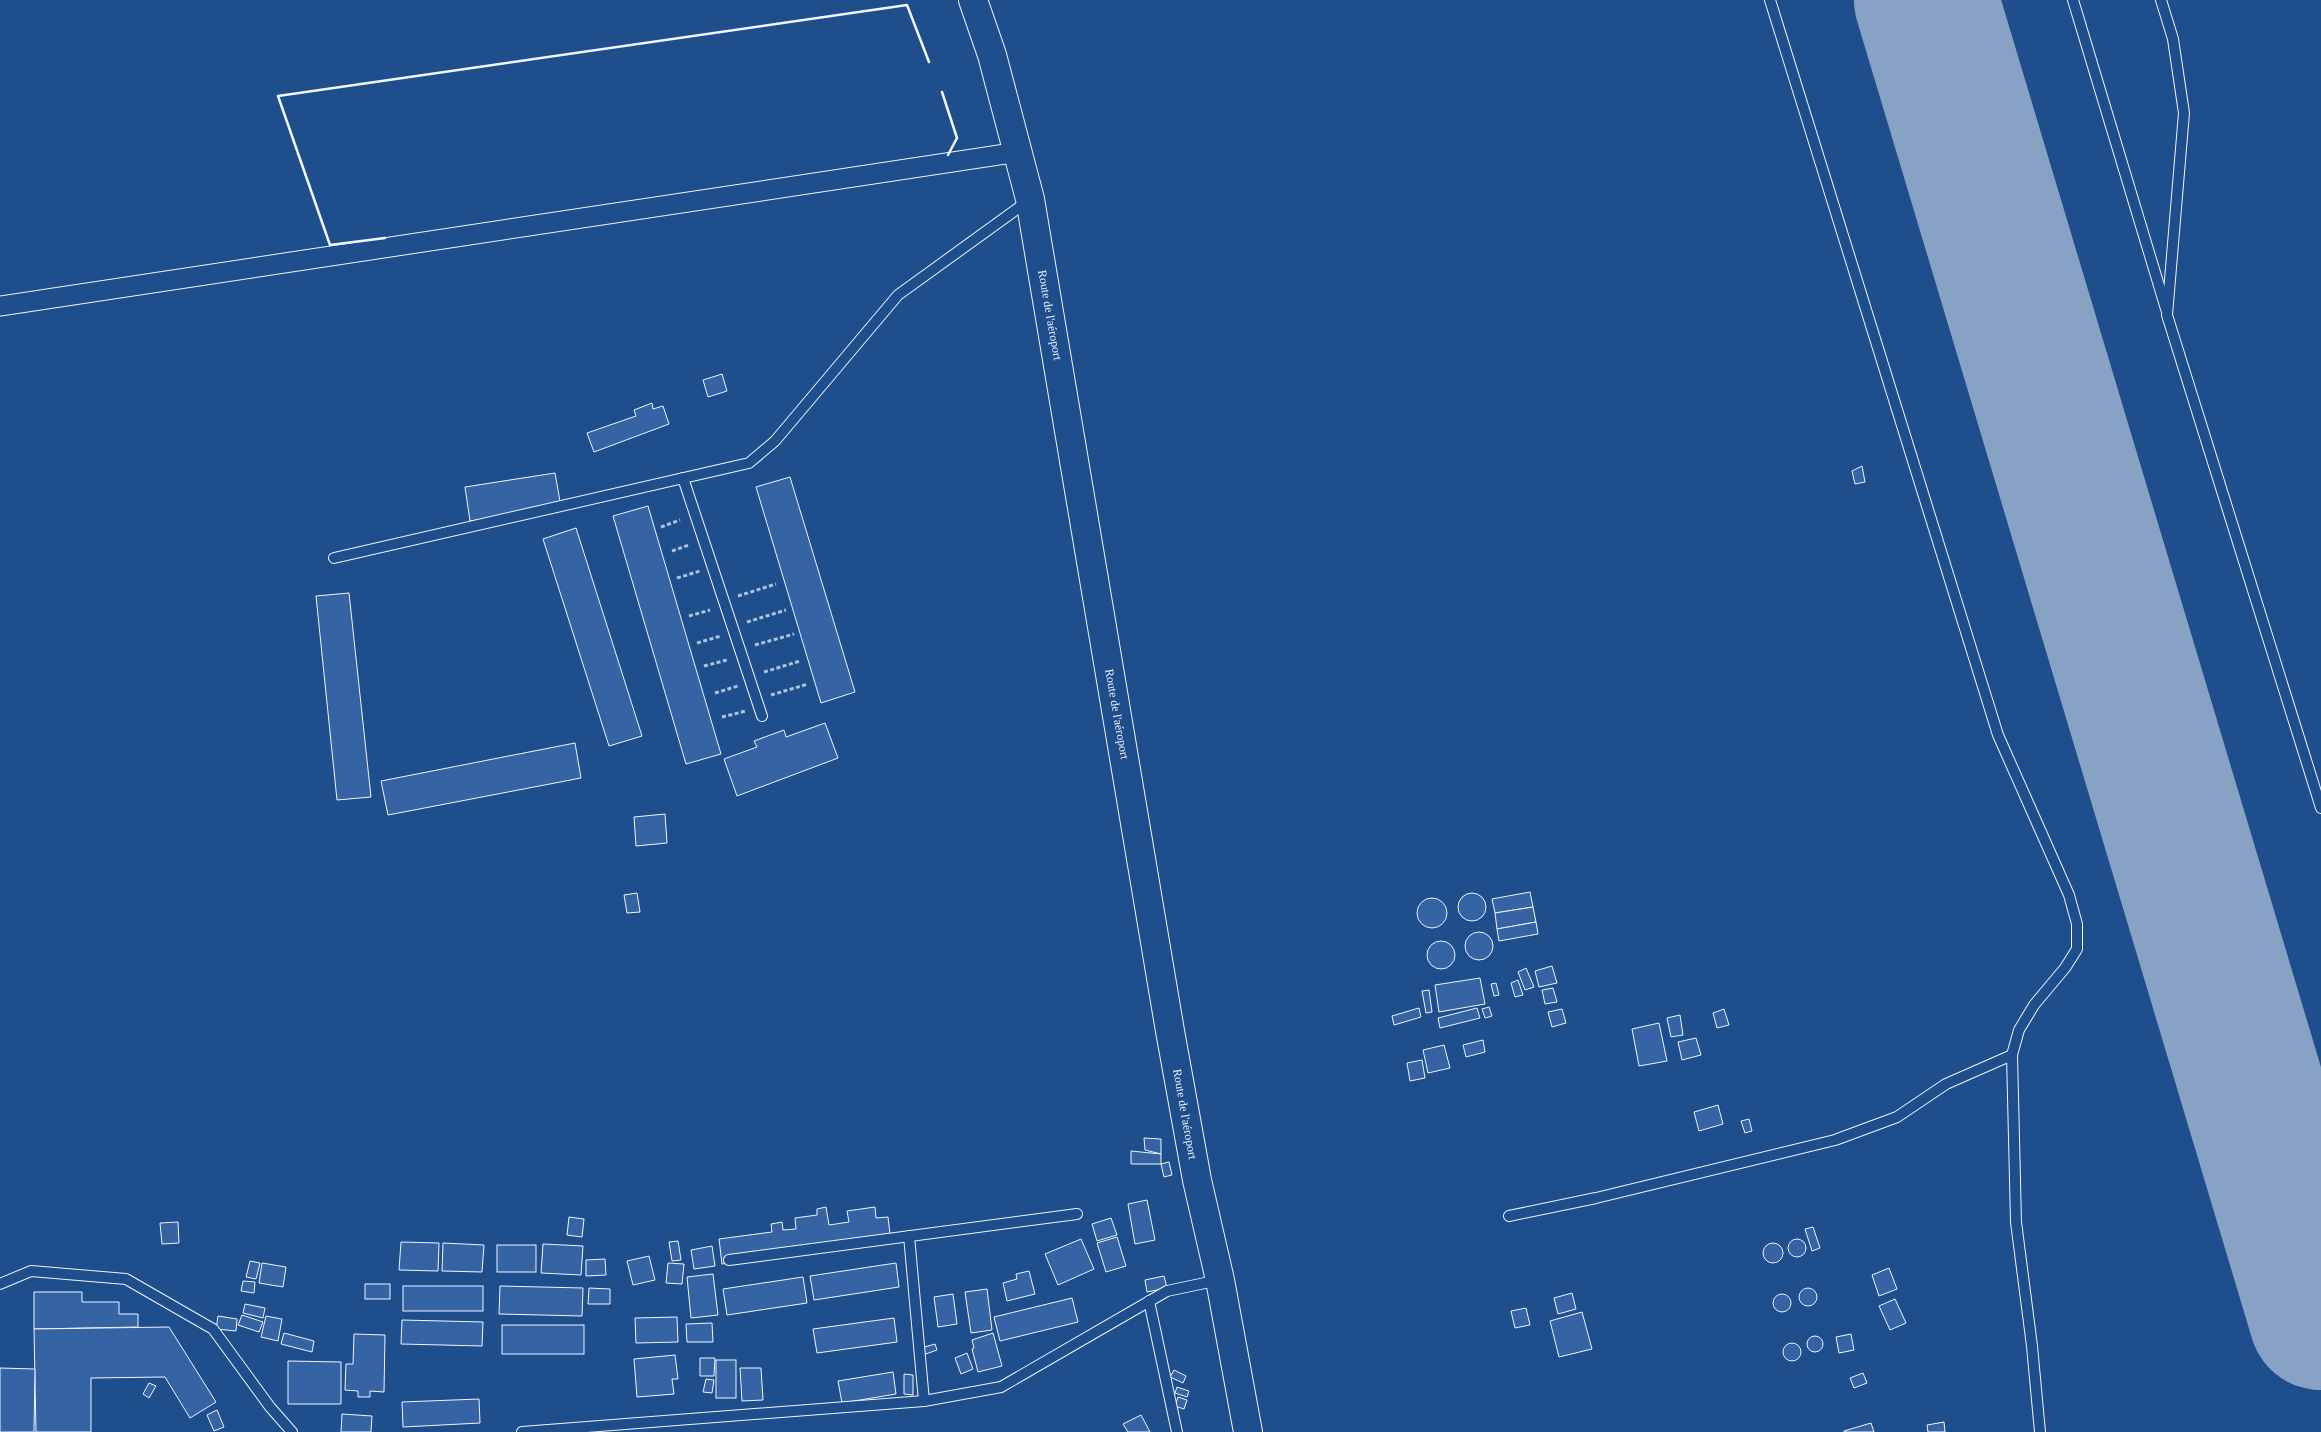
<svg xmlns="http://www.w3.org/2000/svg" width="2321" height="1432" viewBox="0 0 2321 1432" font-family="Georgia,serif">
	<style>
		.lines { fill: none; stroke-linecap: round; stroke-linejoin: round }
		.runway { stroke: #88a2c6; stroke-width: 144 }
		.building { fill: #3563a3; stroke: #f2f6ff }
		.lane-casing { stroke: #f2f6ff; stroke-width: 12 }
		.street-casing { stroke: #f2f6ff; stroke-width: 21 }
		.secondary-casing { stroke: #f2f6ff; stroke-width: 30 }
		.path { stroke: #b3c4dc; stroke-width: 3; stroke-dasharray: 4 2.5; stroke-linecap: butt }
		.lane { stroke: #1f4e8c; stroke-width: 10 }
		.street { stroke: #1f4e8c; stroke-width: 19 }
		.secondary { stroke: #1f4e8c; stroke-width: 28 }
		.wall { stroke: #f2f6ff; stroke-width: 2.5 }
		.labels { text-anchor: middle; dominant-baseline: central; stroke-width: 4; stroke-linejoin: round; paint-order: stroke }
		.street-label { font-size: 12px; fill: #f2f6ff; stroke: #1f4e8c }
	</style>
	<rect width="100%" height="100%" fill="#1f4e8c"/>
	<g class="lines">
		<polyline class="runway" points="1926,0 2321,1318"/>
	</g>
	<g class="building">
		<polygon points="722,374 727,391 708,397 703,380"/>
		<polygon points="652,403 653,409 663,406 669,424 594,452 587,433 636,416 634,410"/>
		<polygon points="1862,466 1865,482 1855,484 1852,471"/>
		<polygon points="555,473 561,507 470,521 465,487"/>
		<polygon points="790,477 855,692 821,703 756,487"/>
		<polygon points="648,506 721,754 686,764 613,516"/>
		<polygon points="576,528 642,736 609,746 543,539"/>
		<polygon points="349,593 371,797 337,800 316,596"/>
		<polygon points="825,723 838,758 737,796 724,759 757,747 754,741 784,730 786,737"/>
		<polygon points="575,743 581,778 388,815 381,781"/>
		<polygon points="665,814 667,843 636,846 634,817"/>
		<polygon points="1530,892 1533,907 1495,913 1492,899"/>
		<circle cx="1472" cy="907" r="14"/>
		<polygon points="637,893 640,912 627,913 624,895"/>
		<circle cx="1432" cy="913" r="15"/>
		<polygon points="1533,907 1536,922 1497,929 1495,913"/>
		<polygon points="1536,922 1538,934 1499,941 1497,929"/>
		<circle cx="1479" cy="946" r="14"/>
		<circle cx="1441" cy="955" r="14"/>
		<polygon points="1552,966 1557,983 1539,987 1535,971"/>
		<polygon points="1526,968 1534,987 1525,990 1518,972"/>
		<polygon points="1480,978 1485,1004 1439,1012 1435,985"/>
		<polygon points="1518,980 1523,995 1515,997 1511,983"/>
		<polygon points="1496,983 1499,995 1494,996 1491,984"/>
		<polygon points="1553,988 1557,1002 1545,1004 1542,990"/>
		<polygon points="1429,990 1432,1012 1426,1013 1422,991"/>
		<polygon points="1489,1007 1492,1016 1485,1018 1482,1009"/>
		<polygon points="1419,1008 1421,1017 1394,1025 1392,1016"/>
		<polygon points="1477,1008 1480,1018 1440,1028 1438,1018"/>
		<polygon points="1562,1009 1566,1023 1552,1027 1548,1012"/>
		<polygon points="1724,1009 1729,1025 1717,1028 1713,1013"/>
		<polygon points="1680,1015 1683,1035 1671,1037 1667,1018"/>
		<polygon points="1659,1023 1667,1061 1639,1066 1632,1029"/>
		<polygon points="1696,1038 1701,1055 1682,1060 1678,1042"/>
		<polygon points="1483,1040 1485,1052 1466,1057 1463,1045"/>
		<polygon points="1444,1045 1450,1068 1428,1073 1423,1050"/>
		<polygon points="1422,1060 1425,1078 1410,1081 1407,1063"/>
		<polygon points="1718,1105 1723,1124 1699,1131 1694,1112"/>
		<polygon points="1749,1119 1752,1131 1745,1133 1741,1121"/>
		<polygon points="1144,1138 1161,1139 1161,1154 1145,1150"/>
		<polygon points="1131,1151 1161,1154 1161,1164 1131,1164"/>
		<polygon points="1169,1162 1172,1175 1164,1177 1161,1164"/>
		<polygon points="1147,1200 1155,1240 1135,1244 1128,1204"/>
		<polygon points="826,1207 829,1225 849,1222 847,1211 875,1207 876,1218 888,1217 891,1242 722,1264 719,1239 772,1232 771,1224 782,1222 783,1230 796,1229 795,1218 817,1215 817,1209"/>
		<polygon points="569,1217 584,1219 582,1237 567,1235"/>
		<polygon points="1111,1218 1117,1235 1097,1241 1092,1224"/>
		<polygon points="178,1222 179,1243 162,1244 160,1223"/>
		<polygon points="1813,1227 1820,1248 1812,1251 1805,1229"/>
		<polygon points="1117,1237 1126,1266 1106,1272 1097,1243"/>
		<circle cx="1797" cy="1248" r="9"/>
		<polygon points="1081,1239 1094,1269 1058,1285 1045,1254"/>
		<polygon points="678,1241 681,1260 672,1261 669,1242"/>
		<polygon points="401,1242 439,1243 438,1271 399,1270"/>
		<polygon points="443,1243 484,1245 482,1272 442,1271"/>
		<circle cx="1773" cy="1253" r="10"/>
		<polygon points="543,1244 583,1246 581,1275 541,1273"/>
		<rect x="497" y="1245" width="39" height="27"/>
		<polygon points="712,1246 715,1266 694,1269 691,1250"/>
		<polygon points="649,1256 655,1280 633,1285 627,1261"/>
		<polygon points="605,1259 606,1275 586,1276 586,1260"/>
		<polygon points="250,1261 260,1263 256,1279 246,1277"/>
		<polygon points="262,1263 286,1267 283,1287 259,1283"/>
		<polygon points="668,1263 684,1264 682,1284 666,1283"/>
		<polygon points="896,1263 899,1287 814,1300 810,1276"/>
		<polygon points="1889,1268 1897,1289 1879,1296 1872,1275"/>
		<polygon points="1029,1271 1035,1294 1007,1301 1003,1283 1017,1279 1016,1274"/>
		<polygon points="713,1274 718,1315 691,1318 687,1277"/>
		<polygon points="1164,1276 1167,1288 1147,1292 1145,1280"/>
		<polygon points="803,1277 807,1303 727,1315 723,1289"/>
		<polygon points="243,1281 255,1282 254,1293 241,1291"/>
		<rect x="365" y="1284" width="25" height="15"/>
		<rect x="403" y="1286" width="80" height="25"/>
		<polygon points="500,1286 583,1288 582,1316 499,1314"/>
		<polygon points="589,1288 610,1289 610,1304 588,1304"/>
		<circle cx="1808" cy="1297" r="9"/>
		<polygon points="987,1289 992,1330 971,1333 965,1292"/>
		<polygon points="34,1292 82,1292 82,1302 119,1302 119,1314 138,1314 138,1327 34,1329"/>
		<polygon points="1572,1293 1576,1309 1558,1314 1554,1298"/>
		<polygon points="953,1294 957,1324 938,1327 934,1297"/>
		<circle cx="1782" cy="1303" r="9"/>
		<polygon points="1072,1298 1078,1322 1000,1341 994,1317"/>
		<polygon points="1895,1299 1906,1323 1890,1330 1879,1306"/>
		<polygon points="245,1304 265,1308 263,1318 243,1313"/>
		<polygon points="1526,1308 1530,1325 1515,1328 1511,1311"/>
		<polygon points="1582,1312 1592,1349 1559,1357 1550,1321"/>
		<polygon points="242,1315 263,1322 259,1332 238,1325"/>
		<polygon points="218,1316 237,1319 236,1331 216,1329"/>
		<polygon points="266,1316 282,1319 278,1341 261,1337"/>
		<polygon points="677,1317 678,1342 636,1343 635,1318"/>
		<polygon points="894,1318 897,1342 817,1353 813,1329"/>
		<polygon points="402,1320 483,1322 482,1346 401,1344"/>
		<polygon points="712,1323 713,1342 687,1342 686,1324"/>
		<rect x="502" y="1325" width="82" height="29"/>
		<polygon points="169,1327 216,1402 190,1418 165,1377 91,1378 91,1432 36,1432 34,1329"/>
		<polygon points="284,1333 314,1341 312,1352 281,1344"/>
		<polygon points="993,1333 1002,1366 978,1372 972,1349 974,1348 972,1340"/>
		<polygon points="354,1334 385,1335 384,1392 370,1391 370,1397 358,1397 358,1391 345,1390 346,1364 353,1364"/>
		<polygon points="1851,1334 1854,1350 1839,1353 1836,1337"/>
		<circle cx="1815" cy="1344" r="8"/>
		<circle cx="1792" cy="1352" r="9"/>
		<polygon points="935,1344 937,1350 923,1355 921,1348"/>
		<polygon points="967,1353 973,1369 961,1374 955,1358"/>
		<polygon points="675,1355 678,1379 672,1379 674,1394 637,1397 634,1359"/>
		<polygon points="700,1358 715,1358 714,1376 700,1376"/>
		<rect x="716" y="1360" width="20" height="38"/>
		<polygon points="288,1361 341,1362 341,1404 288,1404"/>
		<polygon points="0,1368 35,1369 34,1432 0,1432"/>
		<polygon points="740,1368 761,1368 763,1400 742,1401"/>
		<polygon points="1174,1370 1186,1376 1183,1383 1170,1377"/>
		<polygon points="893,1372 896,1394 842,1403 838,1381"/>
		<polygon points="1863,1373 1867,1383 1854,1388 1850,1378"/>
		<polygon points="904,1374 913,1375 913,1395 904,1394"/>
		<polygon points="706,1379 714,1380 712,1393 703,1392"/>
		<polygon points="149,1383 156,1386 149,1398 143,1394"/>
		<polygon points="1177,1387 1189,1391 1187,1397 1175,1393"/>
		<polygon points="1178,1397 1187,1400 1184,1409 1175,1406"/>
		<polygon points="479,1399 480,1423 403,1427 402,1402"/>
		<polygon points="217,1410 224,1427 214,1431 207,1415"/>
		<polygon points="342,1414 372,1416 371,1432 341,1432"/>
		<polygon points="1141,1415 1150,1432 1128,1432 1123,1424"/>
		<polygon points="1944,1422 1945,1432 1928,1432 1927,1425"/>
		<polygon points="1871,1423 1874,1432 1844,1432 1844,1431"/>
	</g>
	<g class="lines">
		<defs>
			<g id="lane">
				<polyline points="1770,0 1998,735 2069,895 2077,924 2077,949 2065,968 2034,1005 2019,1030 2012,1055 2016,1222 2032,1346 2040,1432"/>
				<polyline points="2073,0 2166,309"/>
				<polyline points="2161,0 2173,39 2184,113 2167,315 2321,808"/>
				<polyline points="683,478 762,716"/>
				<polyline points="334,558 749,463 775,441 898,295 1028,201"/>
				<polyline points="1509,1216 1596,1198 1835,1140 1897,1117 1946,1084 2012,1055"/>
				<polyline points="909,1236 924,1401"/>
				<polyline points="729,1260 1077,1214"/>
				<polyline points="0,1284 31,1271 126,1279 213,1329 270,1407 292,1432"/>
				<polyline points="1149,1301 1177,1432"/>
				<polyline points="522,1432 924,1401 1001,1387 1167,1291 1219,1280"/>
			</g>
			<polyline id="street" points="0,306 1019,152"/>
			<polyline id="secondary" points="973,0 992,55 1030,199 1170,1031 1197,1180 1220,1280 1248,1432"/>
		</defs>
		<use href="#lane" class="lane-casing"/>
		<use href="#street" class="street-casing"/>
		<use href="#secondary" class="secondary-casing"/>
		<g class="path">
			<polyline points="661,527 680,520"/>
			<polyline points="672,551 689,545"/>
			<polyline points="677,578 700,571"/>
			<polyline points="738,596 776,584"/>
			<polyline points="689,616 710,610"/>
			<polyline points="747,622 786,610"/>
			<polyline points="697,643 721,636"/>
			<polyline points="755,645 794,634"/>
			<polyline points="704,666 727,660"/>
			<polyline points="764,672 800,661"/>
			<polyline points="715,693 738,686"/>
			<polyline points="771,695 808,684"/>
			<polyline points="722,717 746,711"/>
		</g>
		<use href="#lane" class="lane"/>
		<use href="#street" class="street"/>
		<use href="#secondary" class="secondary"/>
		<g class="wall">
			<polyline points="942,92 957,138 948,155"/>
			<polyline points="385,238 330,245 278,96 907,5 929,62"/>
		</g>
	</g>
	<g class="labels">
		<g class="street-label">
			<text transform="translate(1050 315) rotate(80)">Route de l'aéroport</text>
			<text transform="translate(1117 714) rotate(80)">Route de l'aéroport</text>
			<text transform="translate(1185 1114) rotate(80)">Route de l'aéroport</text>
		</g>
	</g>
</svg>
